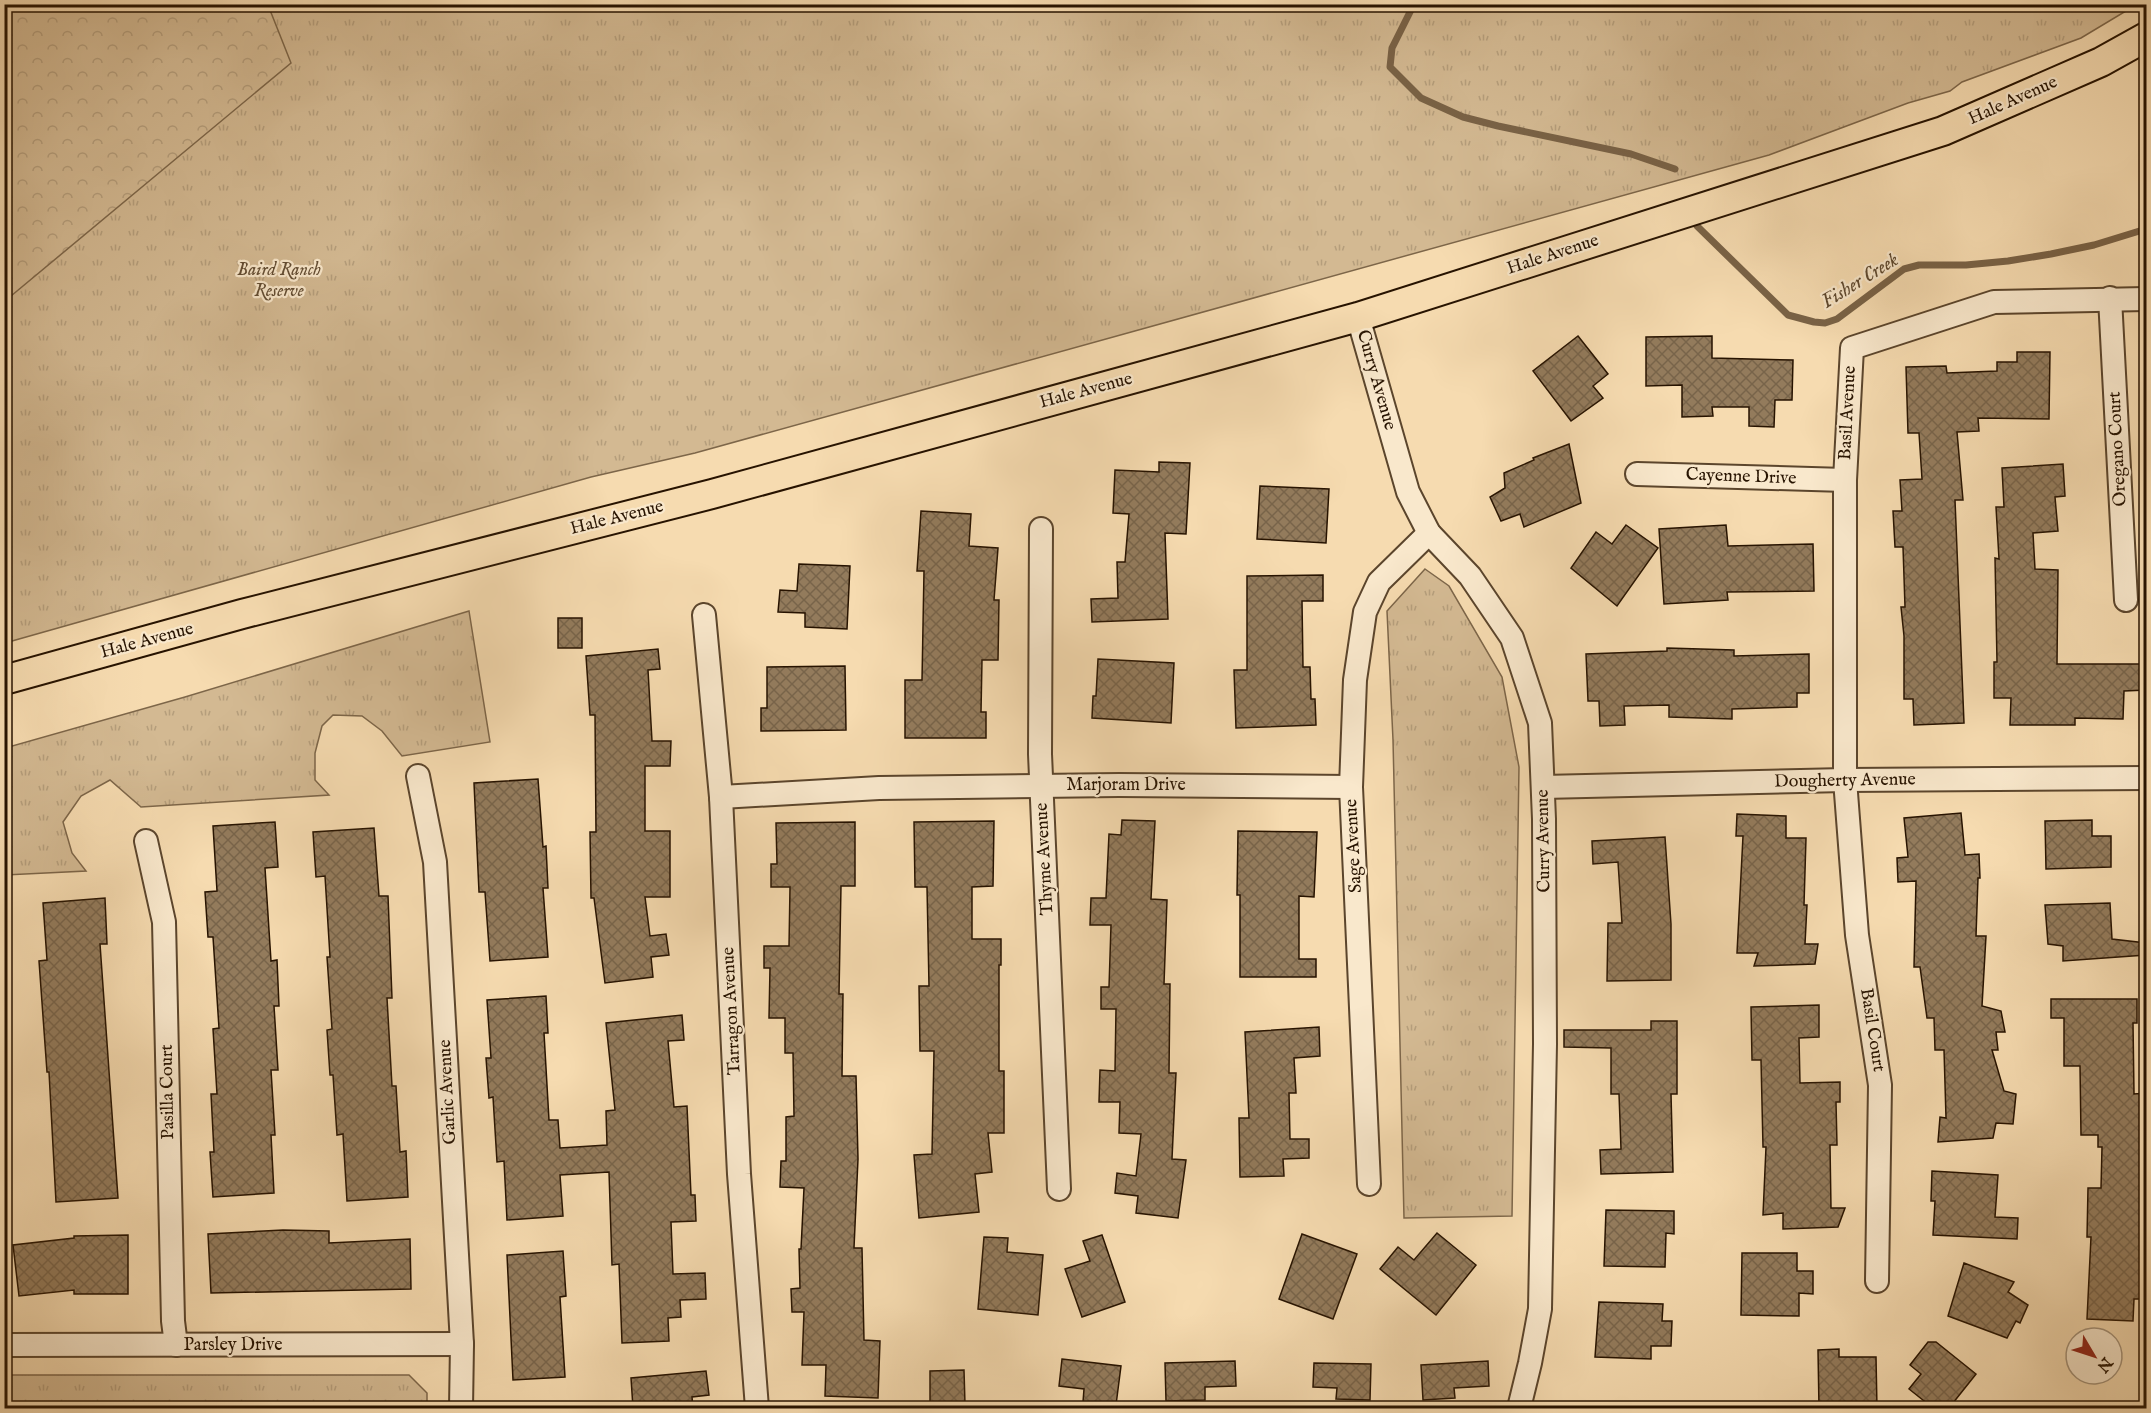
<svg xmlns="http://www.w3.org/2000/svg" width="2151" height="1413" viewBox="0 0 2151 1413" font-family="'IM FELL English',serif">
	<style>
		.grass { fill: url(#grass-tufts); stroke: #7d6649; stroke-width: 1.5 }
		.forest { fill: url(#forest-crowns); stroke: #7d6649; stroke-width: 1.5 }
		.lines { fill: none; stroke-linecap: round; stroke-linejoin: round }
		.stream { stroke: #796246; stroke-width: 7 }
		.building { fill: url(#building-cross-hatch); stroke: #271300; stroke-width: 1.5 }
		.minor-casing { stroke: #5b452c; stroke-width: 26 }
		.major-casing { stroke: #271300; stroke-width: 32 }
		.minor { stroke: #f9e8cc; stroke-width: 22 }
		.major { stroke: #f6dbb0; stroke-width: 28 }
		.labels { text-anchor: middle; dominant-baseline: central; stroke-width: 4.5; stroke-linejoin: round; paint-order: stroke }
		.street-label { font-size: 18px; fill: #271300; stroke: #f9e8cc }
		.park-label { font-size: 18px; font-style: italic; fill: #634d33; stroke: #f9e8cc }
		.water-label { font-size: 20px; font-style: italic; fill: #5e482e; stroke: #f9e8cc }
	</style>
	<defs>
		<pattern id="grass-tufts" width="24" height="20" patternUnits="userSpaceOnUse" patternTransform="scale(1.5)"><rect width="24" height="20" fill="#d3b992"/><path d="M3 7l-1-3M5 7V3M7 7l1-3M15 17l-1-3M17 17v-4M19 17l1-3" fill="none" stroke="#b59e7c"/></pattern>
		<pattern id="forest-crowns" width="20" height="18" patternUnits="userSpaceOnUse" patternTransform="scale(1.5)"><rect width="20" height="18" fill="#d3b992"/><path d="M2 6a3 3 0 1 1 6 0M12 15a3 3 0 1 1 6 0" fill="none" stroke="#b59e7c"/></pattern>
		<pattern id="building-cross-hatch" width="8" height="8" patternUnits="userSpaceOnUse" patternTransform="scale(1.5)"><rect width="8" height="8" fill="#937b5c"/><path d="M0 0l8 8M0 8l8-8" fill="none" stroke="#78644a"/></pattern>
	</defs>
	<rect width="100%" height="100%" fill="#f6dbb0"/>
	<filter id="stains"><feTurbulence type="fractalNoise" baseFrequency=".00333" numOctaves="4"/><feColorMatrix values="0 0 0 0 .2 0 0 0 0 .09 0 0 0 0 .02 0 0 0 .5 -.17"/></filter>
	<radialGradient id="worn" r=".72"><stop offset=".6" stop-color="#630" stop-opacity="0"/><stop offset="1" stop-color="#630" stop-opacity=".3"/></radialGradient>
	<g class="grass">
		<polygon points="5,5 2136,5 2081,38 1962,82 1950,91 1908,103 1769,155 695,453 591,477 5,643"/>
		<polygon points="1425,569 1449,586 1502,677 1519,767 1512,1216 1404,1218 1393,740 1387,611"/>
		<polygon points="469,611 490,742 402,756 382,731 362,716 333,715 322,726 315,753 315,780 329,795 141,807 110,780 81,796 63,822 72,853 86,871 5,875 5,748 185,697"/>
		<polygon points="5,1375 409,1375 427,1393 427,1408 5,1408"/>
	</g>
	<polygon class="forest" points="5,4 268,5 291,63 5,301"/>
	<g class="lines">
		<g class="stream">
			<polyline points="1414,4 1392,48 1390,67 1421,98 1463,117 1498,126 1631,154 1675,169"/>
			<polyline points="1697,226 1788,315 1814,322 1825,323 1837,319 1904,269 1919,265 1966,265 2008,261 2051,254 2094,245 2146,229"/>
		</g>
	</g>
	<g class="building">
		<polygon points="1578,336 1608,374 1593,386 1603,398 1571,421 1533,371"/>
		<polygon points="1712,336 1712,358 1793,360 1792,400 1775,400 1774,427 1749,426 1749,407 1712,407 1713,416 1682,417 1682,385 1646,386 1646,337"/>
		<polygon points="2017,352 2050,352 2049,419 1978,418 1979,431 1957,432 1963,500 1955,500 1964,723 1914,725 1913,699 1904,699 1904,636 1901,607 1905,607 1903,547 1895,547 1893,511 1902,511 1900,480 1922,479 1919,433 1908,433 1906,367 1946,366 1947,373 1997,371 1997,362 2017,362"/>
		<polygon points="1569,444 1581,503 1524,527 1520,514 1501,521 1490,497 1505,488 1504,473 1534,460 1533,458"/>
		<polygon points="1159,462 1190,463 1186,534 1165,533 1168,619 1092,622 1091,599 1118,598 1117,562 1125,562 1129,514 1113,513 1115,470 1159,472"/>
		<polygon points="2063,464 2065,496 2055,497 2058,531 2033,533 2035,569 2058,570 2057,664 2146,664 2146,690 2124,691 2123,719 2075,718 2075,725 2010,725 2011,698 1994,698 1994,662 1997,662 1995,558 1999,559 1996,507 2004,507 2002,468"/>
		<polygon points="1260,486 1329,489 1326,543 1257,539"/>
		<polygon points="921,511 971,514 969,546 998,548 994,600 999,600 998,660 982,660 981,712 986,712 986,738 905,738 905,680 922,680 924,571 917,571"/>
		<polygon points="1626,525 1658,548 1617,606 1571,568 1596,532 1612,544"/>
		<polygon points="1726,525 1728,546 1813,544 1814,591 1727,592 1728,600 1664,604 1659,529"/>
		<polygon points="799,564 850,566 847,629 805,627 805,613 778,612 780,590 797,591"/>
		<polygon points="1323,575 1323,601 1302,601 1303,667 1310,667 1311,699 1315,699 1316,725 1236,728 1234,670 1247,670 1247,576"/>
		<rect x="558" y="618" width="24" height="30"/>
		<polygon points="1667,648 1734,650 1734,656 1809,654 1809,693 1797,693 1797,707 1732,709 1732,719 1669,717 1669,705 1624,706 1625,725 1600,726 1599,701 1588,701 1586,654 1667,651"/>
		<polygon points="658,649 660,669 648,670 652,741 671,741 670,766 645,766 645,831 670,831 670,897 645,897 650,936 666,934 669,955 651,957 653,977 605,983 594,898 591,898 590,832 596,832 595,715 590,715 586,656"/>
		<polygon points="1098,659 1174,663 1171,723 1092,718 1093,696 1096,696"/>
		<polygon points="845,666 846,730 761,731 761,708 767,708 767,667"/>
		<polygon points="538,779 543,847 546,846 548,888 543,888 548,957 490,961 485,892 479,892 474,783"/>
		<polygon points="1961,813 1965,855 1979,854 1980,878 1978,878 1976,936 1986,936 1982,1006 2001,1011 2005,1032 1996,1032 1998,1050 1992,1050 2004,1091 2016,1094 2013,1124 1996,1123 1993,1138 1938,1142 1940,1117 1946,1118 1944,1050 1935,1050 1934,1018 1927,1018 1920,967 1914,967 1916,881 1898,882 1897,858 1908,857 1904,818"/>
		<polygon points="1737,814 1786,816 1786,838 1806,838 1804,905 1807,905 1805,944 1818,944 1815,964 1754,966 1758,953 1737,953 1743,836 1736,836"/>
		<polygon points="1122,820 1155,821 1151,899 1167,900 1164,984 1170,984 1169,1073 1176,1073 1172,1159 1186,1160 1178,1218 1136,1213 1138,1196 1115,1193 1117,1173 1136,1176 1141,1134 1119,1133 1120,1102 1099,1102 1100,1070 1115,1071 1116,1009 1101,1009 1101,987 1109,987 1111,925 1090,925 1091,898 1106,898 1109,834 1121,835"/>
		<polygon points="2092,820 2092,836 2111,836 2111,867 2046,869 2045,821"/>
		<polygon points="994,821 993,886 972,887 972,939 1001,939 1001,965 999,965 999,1071 1004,1071 1004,1133 988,1133 992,1172 975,1174 979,1212 919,1218 914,1155 932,1154 934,1051 920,1051 919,986 929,986 927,887 915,887 914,822"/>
		<polygon points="275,822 278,867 265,868 271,961 277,960 279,1006 274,1006 278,1070 271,1070 275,1135 271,1135 274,1193 213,1197 210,1152 214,1152 211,1094 217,1094 213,1029 219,1028 213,937 208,937 205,892 217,891 213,826"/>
		<polygon points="855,822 855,886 841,886 839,994 843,994 842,1076 856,1076 858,1159 854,1248 862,1248 864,1340 880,1341 878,1398 825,1396 826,1365 802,1365 804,1312 792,1312 791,1289 800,1288 799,1249 801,1249 804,1188 780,1187 781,1161 786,1161 786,1117 794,1116 793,1053 785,1053 785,1018 769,1018 770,968 764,968 764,946 789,946 790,887 771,887 771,864 777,864 776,823"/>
		<polygon points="374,828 379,896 388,896 392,998 387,998 392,1086 396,1086 400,1152 406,1151 408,1197 347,1201 343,1134 337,1135 333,1075 330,1075 327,1030 332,1029 327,957 330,957 325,876 316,877 313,832"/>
		<polygon points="1238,831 1317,832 1314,897 1299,896 1299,959 1316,959 1316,977 1240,977 1240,895 1237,895"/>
		<polygon points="1665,837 1671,924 1671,980 1607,981 1608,923 1622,923 1618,862 1593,864 1592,841"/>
		<polygon points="105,898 107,944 100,944 118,1198 56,1202 49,1072 47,1072 39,961 47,960 43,903"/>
		<polygon points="2110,903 2112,939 2146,943 2146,955 2063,961 2063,946 2048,944 2045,905"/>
		<polygon points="546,996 548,1033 544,1033 549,1120 558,1120 560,1148 607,1145 606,1111 615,1110 606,1023 682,1015 684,1040 668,1041 674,1107 687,1106 691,1195 695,1195 696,1221 671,1222 673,1274 705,1273 706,1299 680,1300 681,1317 668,1318 669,1341 622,1343 619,1264 612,1265 609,1172 560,1175 563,1216 507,1220 504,1161 497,1162 493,1097 489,1098 486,1058 491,1058 487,1000"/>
		<polygon points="2051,999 2137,999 2137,1023 2133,1023 2134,1094 2146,1093 2146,1299 2134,1299 2133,1321 2087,1319 2091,1237 2087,1237 2088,1188 2101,1188 2102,1147 2098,1147 2098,1135 2081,1135 2080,1066 2064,1066 2064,1018 2051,1018"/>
		<polygon points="1819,1005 1819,1037 1799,1038 1800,1083 1840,1082 1840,1102 1836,1102 1837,1145 1830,1145 1831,1208 1845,1208 1838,1227 1783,1229 1783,1213 1763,1215 1766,1147 1763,1147 1761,1060 1752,1060 1751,1007"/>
		<polygon points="1651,1021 1677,1021 1677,1094 1671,1094 1673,1172 1601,1174 1600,1150 1621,1149 1619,1094 1611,1094 1611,1048 1564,1047 1564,1030 1651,1030"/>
		<polygon points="1319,1027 1320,1056 1294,1058 1296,1093 1289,1093 1290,1139 1309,1139 1309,1158 1283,1159 1284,1176 1240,1177 1239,1118 1249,1118 1245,1032"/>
		<polygon points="1932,1171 1998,1175 1995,1217 2018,1218 2017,1239 1933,1235 1935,1201 1931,1201"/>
		<polygon points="1606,1210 1674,1211 1674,1234 1666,1233 1665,1267 1604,1266"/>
		<polygon points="283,1230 329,1231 329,1243 410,1239 411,1289 211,1293 208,1234"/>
		<polygon points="1437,1233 1476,1265 1436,1315 1380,1269 1398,1247 1414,1260"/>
		<polygon points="1302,1234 1357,1254 1333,1319 1279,1299"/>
		<polygon points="128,1235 128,1294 74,1294 74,1290 19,1296 13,1245 74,1238 74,1236"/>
		<polygon points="1102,1235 1125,1302 1082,1317 1065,1269 1090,1261 1083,1241"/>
		<polygon points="984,1237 1008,1238 1007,1252 1043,1255 1038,1315 978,1309"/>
		<polygon points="563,1251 566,1296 560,1297 565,1377 513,1380 507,1255"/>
		<polygon points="1742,1253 1797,1253 1797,1271 1813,1271 1813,1294 1799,1293 1799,1316 1741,1315"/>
		<polygon points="1964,1263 2014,1282 2008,1292 2028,1305 2020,1323 2016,1321 2007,1338 1948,1316"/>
		<polygon points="1599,1302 1663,1304 1662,1321 1672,1321 1671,1346 1651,1346 1651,1359 1595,1357"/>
		<polygon points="1928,1342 1936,1342 1976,1374 1949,1408 1933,1408 1909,1389 1921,1374 1910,1365"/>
		<polygon points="1839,1349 1839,1357 1876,1357 1877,1408 1819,1408 1818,1350"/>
		<polygon points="1062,1359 1121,1366 1116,1405 1083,1402 1084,1389 1059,1386"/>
		<polygon points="1235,1361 1236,1386 1205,1387 1205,1400 1166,1401 1165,1363"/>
		<polygon points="1488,1361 1489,1386 1454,1388 1455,1398 1423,1400 1421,1365"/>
		<polygon points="1314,1363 1371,1364 1370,1400 1336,1399 1337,1388 1313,1387"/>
		<polygon points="964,1370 965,1404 956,1404 956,1408 930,1408 930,1371"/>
		<polygon points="706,1371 709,1395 692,1397 693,1408 633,1408 631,1378"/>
	</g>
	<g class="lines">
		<defs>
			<g id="minor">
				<polyline points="2110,298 2126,600"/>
				<polyline points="1358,317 1408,492 1429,533 1470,576 1512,638 1540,723 1544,819 1545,1044 1540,1309 1530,1363 1519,1408"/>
				<polyline points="1637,474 1845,480"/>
				<polyline points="1041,529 1040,754 1059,1189"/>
				<polyline points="704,615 721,797 739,1174 757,1408"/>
				<polyline points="418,776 435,862 462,1344 461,1408"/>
				<polyline points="1543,787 1845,780 2146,778"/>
				<polyline points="721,797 879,788 1119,785 1351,787"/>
				<polyline points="146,841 164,922 173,1321 176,1345"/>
				<polyline points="1369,1184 1351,787 1355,680 1365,612 1379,582 1429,533"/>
				<polyline points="1877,1281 1880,1085 1857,935 1845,780 1845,480 1852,348 1994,302 2146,299"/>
				<polyline points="4,1345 462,1344"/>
			</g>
			<polyline id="major" points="4,680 242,614 712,494 1358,317 1943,131 2101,62 2146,37"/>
		</defs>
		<use href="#minor" class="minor-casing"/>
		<use href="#major" class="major-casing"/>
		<use href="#minor" class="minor"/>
		<use href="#major" class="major"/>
	</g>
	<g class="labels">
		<g class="street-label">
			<text transform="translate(2013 101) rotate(-24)">Hale Avenue</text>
			<text transform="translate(1553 255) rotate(-18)">Hale Avenue</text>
			<text transform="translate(1376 380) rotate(74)">Curry Avenue</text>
			<text transform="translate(1086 391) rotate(-15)">Hale Avenue</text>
			<text transform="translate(1848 413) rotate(-87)">Basil Avenue</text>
			<text transform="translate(2118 449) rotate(-93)">Oregano Court</text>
			<text transform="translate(1741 477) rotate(2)">Cayenne Drive</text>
			<text transform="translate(617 518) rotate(-14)">Hale Avenue</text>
			<text transform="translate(147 641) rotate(-15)">Hale Avenue</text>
			<text transform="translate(1845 781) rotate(-1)">Dougherty Avenue</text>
			<text x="1126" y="785">Marjoram Drive</text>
			<text transform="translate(1544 841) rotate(-91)">Curry Avenue</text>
			<text transform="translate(1354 846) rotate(-93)">Sage Avenue</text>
			<text transform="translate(1045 859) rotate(-93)">Thyme Avenue</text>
			<text transform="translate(732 1011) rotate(-93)">Tarragon Avenue</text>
			<text transform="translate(1872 1030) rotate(81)">Basil Court</text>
			<text transform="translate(168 1092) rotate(-91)">Pasilla Court</text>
			<text transform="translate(448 1092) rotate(-93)">Garlic Avenue</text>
			<text x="233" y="1345">Parsley Drive</text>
		</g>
		<g class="park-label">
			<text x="279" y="270">Baird Ranch<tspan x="279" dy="21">Reserve</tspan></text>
		</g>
		<g class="water-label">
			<text transform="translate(1860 281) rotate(-32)">Fisher Creek</text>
		</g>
	</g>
	<rect width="2151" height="1413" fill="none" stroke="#f6dbb0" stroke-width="24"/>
	<rect x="6" y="6" width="2139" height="1401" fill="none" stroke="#271300" stroke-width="3"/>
	<rect x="12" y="12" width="2127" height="1389" fill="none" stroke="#271300" stroke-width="1.5"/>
	<g transform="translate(2094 1356) rotate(129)"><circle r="28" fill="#f9e8cc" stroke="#a5937a" stroke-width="1.5"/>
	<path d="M0-4.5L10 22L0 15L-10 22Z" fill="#8f2418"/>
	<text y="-9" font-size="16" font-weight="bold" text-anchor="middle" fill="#271300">N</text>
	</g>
	<rect width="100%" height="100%" filter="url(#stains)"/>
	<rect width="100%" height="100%" fill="url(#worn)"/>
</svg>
